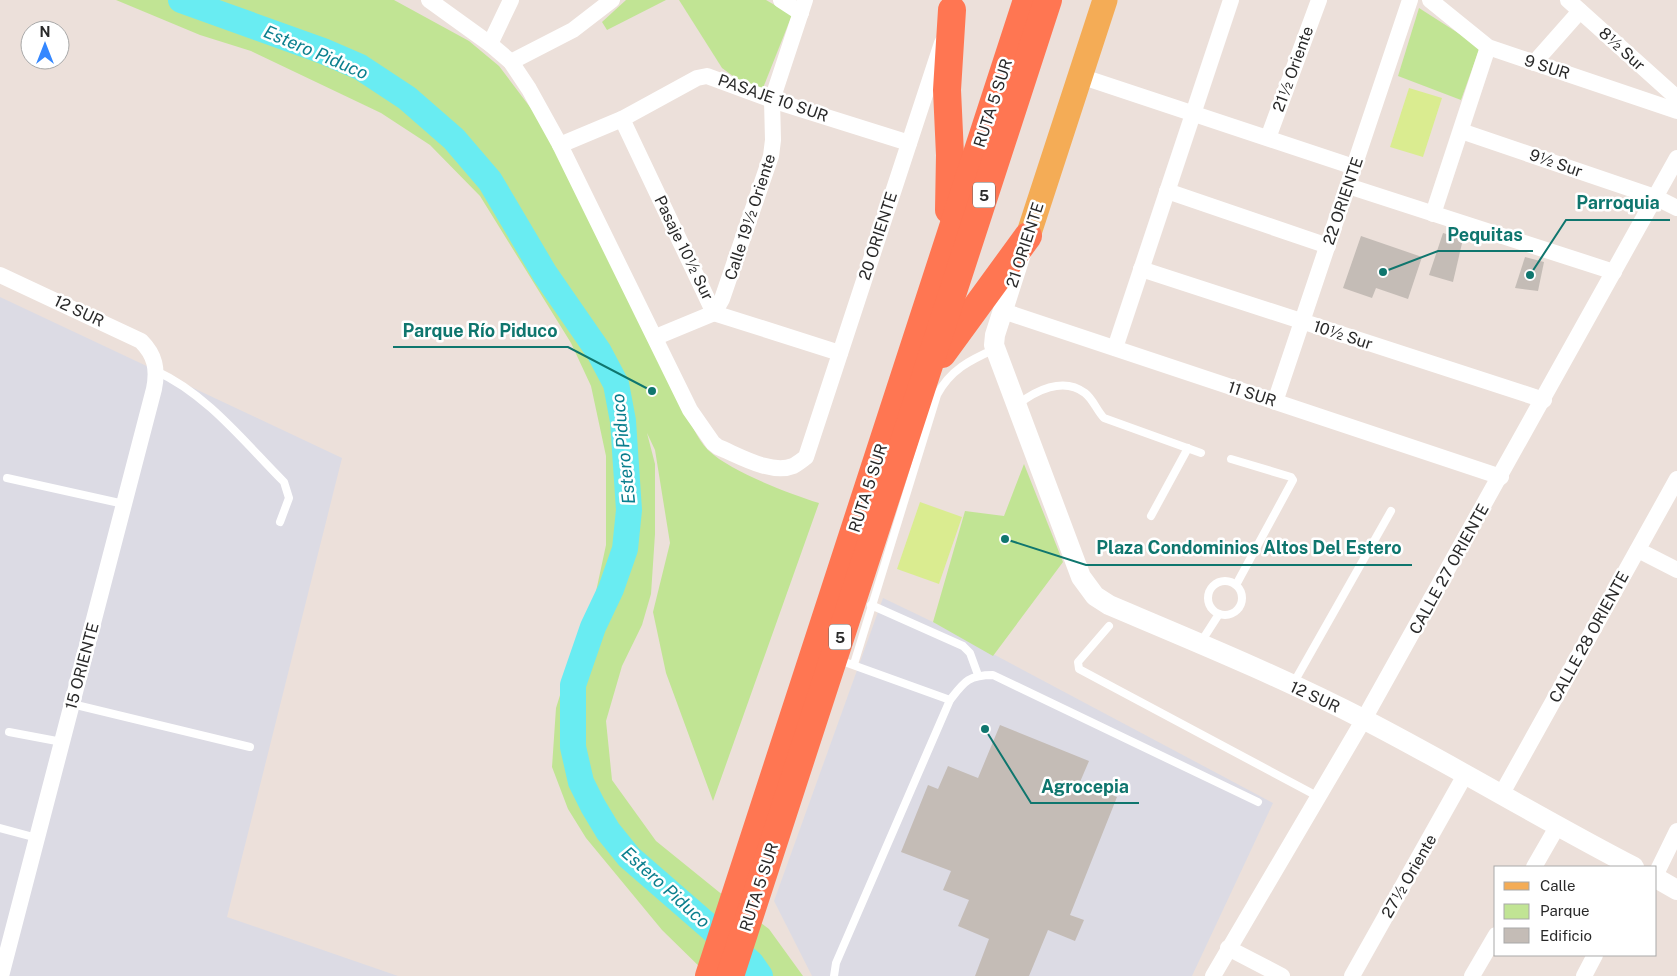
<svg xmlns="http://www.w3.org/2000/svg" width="1677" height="976" viewBox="0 0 1677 976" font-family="'Public Sans',sans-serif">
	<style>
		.industrial { fill: #dcdbe4 }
		.green { fill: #c1e494 }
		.pitch { fill: #daec90 }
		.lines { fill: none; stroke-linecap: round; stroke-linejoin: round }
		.river { stroke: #69ecf2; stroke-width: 26 }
		.building { fill: #c4bcb6 }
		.service { stroke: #fff; stroke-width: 8 }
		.minor { stroke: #fff; stroke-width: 16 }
		.tertiary { stroke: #fff; stroke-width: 20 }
		.primary { stroke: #f4ac56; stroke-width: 25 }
		.motorway { stroke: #ff7652; stroke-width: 28 }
		.labels { text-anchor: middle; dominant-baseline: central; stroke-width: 5; stroke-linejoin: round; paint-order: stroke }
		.shield { fill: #fff; stroke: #696969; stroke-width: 1 }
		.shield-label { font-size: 15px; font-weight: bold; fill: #292929 }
		.street-label { font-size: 16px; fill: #292929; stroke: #fff }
		.water-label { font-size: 18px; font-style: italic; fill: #0a7f8e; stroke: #fff }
		.leader { fill: none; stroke: #0f766e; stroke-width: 2 }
		.callout-dot { fill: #0f766e; stroke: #fff; stroke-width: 2 }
		.callout-label { font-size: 18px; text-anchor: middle; font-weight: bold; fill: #0f766e; stroke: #fff; stroke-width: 5; stroke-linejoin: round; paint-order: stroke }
	</style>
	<rect width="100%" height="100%" fill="#ece0da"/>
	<g class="industrial">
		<polygon points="0,297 342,458 227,917 398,976 0,976"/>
		<polygon points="883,598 933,622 1273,803 1192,976 812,976 774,901"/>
	</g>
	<g class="green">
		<path d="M 116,0 L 394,0 L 469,41 L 499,66 L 555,140 L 682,407 C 690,420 697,439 708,450 C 731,472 788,493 819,503 L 713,801 L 666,673 L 653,612 L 670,543 L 655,450 L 647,433 L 655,464 L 655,534 L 651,594 L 642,625 L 622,666 L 606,721 L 612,780 L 656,841 L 719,892 L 769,929 L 803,976 L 709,976 L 662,930 L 586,838 L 568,809 L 552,767 L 556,708 L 566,676 L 592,610 L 606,545 L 606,456 L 591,386 L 571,343 L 480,196 L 430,145 L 381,113 L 251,51 L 200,35 Z"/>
		<polygon points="626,0 666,0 607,30 602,22"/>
		<polygon points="679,0 766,0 792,15 763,88 745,85 722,68"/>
		<polygon points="1419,8 1480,47 1461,100 1398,76"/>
		<polygon points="1024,464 1063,562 993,656 933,622 965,511 1004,516"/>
	</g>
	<g class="pitch">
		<polygon points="1409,88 1442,98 1423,157 1390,147"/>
		<polygon points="920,502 962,517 939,584 897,569"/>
	</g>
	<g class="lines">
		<polyline class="river" points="181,0 323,51 360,67 407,98 454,139 490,181 545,274 599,352 616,384 623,421 629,510 625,549 611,589 593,627 573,685 573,747 581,782 593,806 608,831 629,857 751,963 760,976"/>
	</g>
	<g class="building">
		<polygon points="1443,233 1463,239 1453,282 1429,275"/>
		<polygon points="1361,236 1422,257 1408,299 1376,288 1372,298 1343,288"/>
		<polygon points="1525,257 1544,262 1538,291 1515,288"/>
		<polygon points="1000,725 1089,761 1080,782 1117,797 1070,915 1084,920 1075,941 1048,930 1029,976 975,976 989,939 958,926 969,900 943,890 951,871 901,852 928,785 938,789 948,766 978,778"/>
	</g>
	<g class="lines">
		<g class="service">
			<path d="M 156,371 C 207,394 245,443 284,482 L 289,498 L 280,522"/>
			<path d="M 1017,405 C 1035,391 1063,376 1085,393 C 1093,399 1097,411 1104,418 L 1201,453"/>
			<polyline points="1231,459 1291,477 1293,480 1236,585"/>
			<polyline points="7,478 124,504"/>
			<polyline points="1151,516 1188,448"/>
			<circle cx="1225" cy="598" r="17"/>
			<polyline points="871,605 963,646 970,653 978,675"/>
			<polyline points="1109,626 1078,662 1079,669 1317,796"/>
			<polyline points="1201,642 1219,614"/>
			<polyline points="839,660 950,700"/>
			<path d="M 854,664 L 937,395 C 950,370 970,360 995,349"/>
			<polyline points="1293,684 1391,511"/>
			<polyline points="72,704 250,747"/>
			<polyline points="9,732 62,742"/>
			<polyline points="0,828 37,838"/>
			<path d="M 834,976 L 836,963 L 950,700 C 964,682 968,675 993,675 L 1258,802"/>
		</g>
		<g class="minor">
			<path d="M 429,0 L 490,44 L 511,62 L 529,89 L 560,145 L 690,410 L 713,443 L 718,447 C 738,455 771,475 793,466 C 797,464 802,460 806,457 L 942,43"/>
			<polyline points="781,0 801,13"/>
			<polyline points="1430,0 1488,47 1677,111"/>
			<polyline points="1568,0 1677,98"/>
			<polyline points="490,44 511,0"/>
			<polyline points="511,62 573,30 612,0"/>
			<polyline points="1534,63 1580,11"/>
			<polyline points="1080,76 1354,167"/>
			<polyline points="622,119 714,313 840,353"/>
			<polyline points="1461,131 1655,197 1677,208"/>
			<polyline points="1268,138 1319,0"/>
			<polyline points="560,145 622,119 697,78 707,76 772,100 909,143"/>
			<polyline points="1348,186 1614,272"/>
			<polyline points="1167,191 1328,246"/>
			<polyline points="1433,214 1488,47"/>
			<polyline points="1141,269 1544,400"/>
			<path d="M 0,275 L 141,341 C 155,355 158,369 154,389 L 1,976"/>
			<polyline points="1003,311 1501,477"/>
			<polyline points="656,337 714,313 722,299 771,156 773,140 772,100 805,0"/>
			<polyline points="1115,348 1231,0"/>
			<polyline points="1275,402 1410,0"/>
			<polyline points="1638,550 1677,570"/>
			<polyline points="1501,795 1677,479"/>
			<polyline points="1534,867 1557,827"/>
			<polyline points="1656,874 1677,831"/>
			<polyline points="1228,948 1282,976"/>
			<polyline points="1213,976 1364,719 1677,158"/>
			<polyline points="1352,976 1465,775"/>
			<polyline points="1472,976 1496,935"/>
			<polyline points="1584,976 1595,955"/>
		</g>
		<g class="tertiary">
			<path d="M 1021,254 L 995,335 L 994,345 L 1081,577 L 1095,596 L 1109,605 C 1194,641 1282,677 1365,720 C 1456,767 1543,820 1634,867"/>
			<polyline points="1656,878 1677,890"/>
		</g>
		<polyline class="primary" points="1028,236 1105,0"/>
		<g class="motorway">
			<polyline points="949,210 950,155 947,90 952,10"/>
			<polyline points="942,354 1028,236"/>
			<polyline points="709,976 1027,0"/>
			<polyline points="730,976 1048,0"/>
		</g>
	</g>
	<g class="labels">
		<g class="shield">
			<rect x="973" y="182.5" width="22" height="25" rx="4"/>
			<rect x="829" y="624.5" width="22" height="25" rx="4"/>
		</g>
		<g class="shield-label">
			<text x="984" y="195">5</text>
			<text x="840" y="637">5</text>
		</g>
		<g class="street-label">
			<text transform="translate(1622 49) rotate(42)">8½ Sur</text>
			<text transform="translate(1547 67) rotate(18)">9 SUR</text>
			<text transform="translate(1293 69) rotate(-70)">21½ Oriente</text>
			<text transform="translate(773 98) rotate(19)">PASAJE 10 SUR</text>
			<text transform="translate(993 103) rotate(-72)">RUTA 5 SUR</text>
			<text transform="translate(1556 163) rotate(19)">9½ Sur</text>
			<text transform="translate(1343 201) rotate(-71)">22 ORIENTE</text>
			<text transform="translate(750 217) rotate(-72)">Calle 19½ Oriente</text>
			<text transform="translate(878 236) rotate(-72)">20 ORIENTE</text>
			<text transform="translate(1025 245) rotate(-72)">21 ORIENTE</text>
			<text transform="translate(684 248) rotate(64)">Pasaje 10½ Sur</text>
			<text transform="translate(79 311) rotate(25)">12 SUR</text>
			<text transform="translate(1343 335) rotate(18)">10½ Sur</text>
			<text transform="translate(1252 394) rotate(18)">11 SUR</text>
			<text transform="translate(868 488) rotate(-72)">RUTA 5 SUR</text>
			<text transform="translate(1449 569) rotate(-61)">CALLE 27 ORIENTE</text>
			<text transform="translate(1589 637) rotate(-61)">CALLE 28 ORIENTE</text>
			<text transform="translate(82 666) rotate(-75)">15 ORIENTE</text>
			<text transform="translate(1315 697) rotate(25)">12 SUR</text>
			<text transform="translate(1409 876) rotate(-60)">27½ Oriente</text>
			<text transform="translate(759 887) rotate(-72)">RUTA 5 SUR</text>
		</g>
		<g class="water-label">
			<text transform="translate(316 52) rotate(23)">Estero Piduco</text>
			<text transform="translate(623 449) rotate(-96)">Estero Piduco</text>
			<text transform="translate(666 887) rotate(42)">Estero Piduco</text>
		</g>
	</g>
	<path class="leader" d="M1530 275L1566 220H1670M1383 272L1438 251H1533M652 391L568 347H393M1005 539L1086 565H1412M985 729L1031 803H1139"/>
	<g class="callout-dot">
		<circle cx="1530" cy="275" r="5"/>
		<circle cx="1383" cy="272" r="5"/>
		<circle cx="652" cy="391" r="5"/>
		<circle cx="1005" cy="539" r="5"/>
		<circle cx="985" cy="729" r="5"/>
	</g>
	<g class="callout-label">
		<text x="1618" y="209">Parroquia</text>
		<text x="1485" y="241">Pequitas</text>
		<text x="480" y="337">Parque Río Piduco</text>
		<text x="1249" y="554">Plaza Condominios Altos Del Estero</text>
		<text x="1085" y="793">Agrocepia</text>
	</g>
	<rect x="1494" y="866" width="162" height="90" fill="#ffffff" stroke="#a9a9a9"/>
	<rect x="1504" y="882" width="25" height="8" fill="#f4ac56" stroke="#a9a9a9"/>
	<text x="1540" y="891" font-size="15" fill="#292929">Calle</text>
	<rect x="1504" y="904" width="25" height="15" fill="#c1e494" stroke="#a9a9a9"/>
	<text x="1540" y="916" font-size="15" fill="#292929">Parque</text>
	<rect x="1504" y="928" width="25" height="15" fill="#c4bcb6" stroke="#a9a9a9"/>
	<text x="1540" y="941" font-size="15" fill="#292929">Edificio</text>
	<g transform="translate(45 45)"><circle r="24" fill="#ffffff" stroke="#a9a9a9"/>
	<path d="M0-4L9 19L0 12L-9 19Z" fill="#3487ff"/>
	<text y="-8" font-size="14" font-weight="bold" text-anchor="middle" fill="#292929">N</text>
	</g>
</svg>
